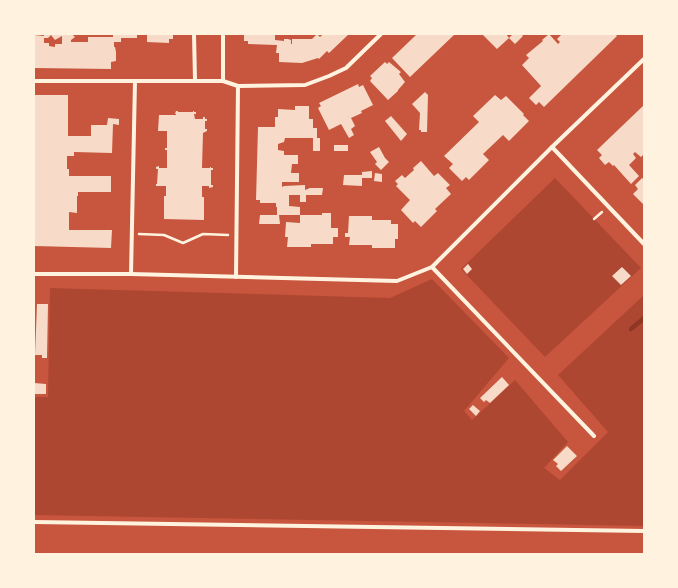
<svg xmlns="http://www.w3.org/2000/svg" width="678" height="588" viewBox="0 0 678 588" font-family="'Crimson Pro',serif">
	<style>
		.green { fill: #ae4732 }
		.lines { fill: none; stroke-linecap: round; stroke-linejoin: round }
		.stream { stroke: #8f3625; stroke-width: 4.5 }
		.building { fill: #f7dbc8; fill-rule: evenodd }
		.path { stroke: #fff3e0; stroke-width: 2.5 }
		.minor { stroke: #fff3e0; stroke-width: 4 }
	</style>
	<rect width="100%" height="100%" fill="#c8553d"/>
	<g class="green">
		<polygon points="555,178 641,268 545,357 461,269"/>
		<polygon points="432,279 509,358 464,411 472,420 515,380 568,442 544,468 560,480 608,432 558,375 644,295 644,526 34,515 34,397 48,397 50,288 390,298"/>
	</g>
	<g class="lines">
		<polyline class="stream" points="631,329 644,318"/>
	</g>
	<g class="building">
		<path d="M 44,34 L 72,34 L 75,37 L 71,40 L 71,42 L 88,42 L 88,37 L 113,37 L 113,34 L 137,34 L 137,38 L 121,38 L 121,42 L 114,42 L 114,47 L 115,47 L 116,52 L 116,61 L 111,62 L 111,69 L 34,68 L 34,35 L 44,36 ZM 51,35 L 55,40 L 62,36 L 62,44 L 55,44 L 55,47 L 49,46 L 49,43 L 44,43 L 44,38 L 48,38 Z"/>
		<polygon points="147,34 173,34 173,39 169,39 169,43 147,42"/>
		<polygon points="244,34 275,34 275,40 284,41 284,39 288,39 291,40 291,44 292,44 292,39 312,39 317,34 320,37 323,34 349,34 329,53 327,51 319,59 318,58 302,63 279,62 279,53 276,53 277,45 248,44 248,41 244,41"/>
		<polygon points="415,34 455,34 410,77 392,58 416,35"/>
		<polygon points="482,34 506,34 509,38 513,34 521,34 523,36 515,44 509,38 497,49"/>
		<polygon points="549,34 558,44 560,42 557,39 562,34 615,34 617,36 544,107 539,102 536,105 529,98 541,86 522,65 529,58 526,55 543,41 542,40"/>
		<polygon points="385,62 387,64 389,62 401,72 399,74 405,82 398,90 398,91 388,100 370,81 372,78 370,76"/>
		<polygon points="358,84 359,87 363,85 373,105 361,111 362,113 351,118 355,126 351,129 354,135 349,138 341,124 329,130 318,108 321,106 319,103"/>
		<polygon points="425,92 428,95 427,132 421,132 421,130 419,130 420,113 412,104"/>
		<polygon points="34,95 68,95 68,136 91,136 91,125 107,125 108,118 119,119 119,125 113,124 112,153 74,152 74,156 67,156 67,169 69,169 69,176 111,176 111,192 78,192 78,196 77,196 77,213 69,212 69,230 112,230 111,248 34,246"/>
		<polygon points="495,95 501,100 506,96 524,114 523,115 529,121 509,141 503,135 483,154 489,160 469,180 466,177 462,181 449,168 453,164 444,156 479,122 473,116"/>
		<polygon points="644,105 644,154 641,157 635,152 633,154 636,158 629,165 639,176 631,184 614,165 613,166 609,162 605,165 599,158 602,155 597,150"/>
		<polygon points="295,106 309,106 309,119 313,119 313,128 317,128 317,138 320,138 320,151 313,151 313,138 285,138 284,142 278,144 278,150 284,151 284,155 298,155 298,164 292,164 291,173 299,173 299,182 282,182 282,187 284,186 305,185 305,190 310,188 323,188 322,195 306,195 306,202 300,202 300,195 289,195 289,206 300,207 300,215 279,215 280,224 259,224 260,215 277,215 277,207 276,207 276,203 260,203 260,200 256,200 258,127 275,127 275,117 278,117 278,109 295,110"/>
		<polygon points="176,111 178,111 178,112 193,112 193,111 194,111 194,112 196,112 196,114 194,114 195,119 203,119 203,117 205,117 205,119 207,119 207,121 205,121 205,129 207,129 207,131 203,133 202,168 210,168 210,167 211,167 211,168 213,168 213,170 211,170 211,185 213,185 213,187 209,188 209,186 202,186 202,197 204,197 204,220 164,219 164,196 166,196 166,186 156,186 156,184 157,184 158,169 156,169 156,167 159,166 159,168 167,168 167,150 165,150 165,148 167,148 167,131 158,131 159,115 176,115 176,114 175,114"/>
		<polygon points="391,116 407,134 401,141 385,121"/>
		<rect x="334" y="145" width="14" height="6"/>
		<polygon points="379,147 385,158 389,162 381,170 375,164 377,162 370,152"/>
		<polygon points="421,161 434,176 438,173 450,185 446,188 451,194 435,209 437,211 421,227 415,221 413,223 401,210 410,200 396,186 398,184 395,181 402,175 405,178 414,170 413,168"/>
		<polygon points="372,171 372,178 362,178 362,186 343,185 344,175 362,175 362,172"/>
		<polygon points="375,173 382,174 382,182 374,181"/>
		<polygon points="642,178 644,180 644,205 633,194 638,189 635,185"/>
		<polygon points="322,213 331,213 331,228 338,228 338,237 333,237 333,244 311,244 311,247 287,247 288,237 285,237 286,222 300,223 300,215 322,215"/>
		<polygon points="349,216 372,216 372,220 391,220 391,224 398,224 398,239 395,239 395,248 372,248 372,245 349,245 350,237 345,237 345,233 348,233"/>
		<polygon points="468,264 472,269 467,274 463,269"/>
		<polygon points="622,267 631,276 621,285 612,276"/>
		<polygon points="37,304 48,304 47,358 42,358 42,355 35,355"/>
		<polygon points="502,377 509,385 490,403 486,400 484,402 480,398"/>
		<polygon points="34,383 46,384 46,394 34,394"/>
		<polygon points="473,405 480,411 476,416 469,409"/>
		<polygon points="567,446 577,456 561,471 556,466 558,464 553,460"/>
	</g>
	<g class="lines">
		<g class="path">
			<polyline points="594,219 602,212"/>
			<polyline points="139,234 164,235 183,243 203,234 228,235"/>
		</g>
		<g class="minor">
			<polyline points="194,34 195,80"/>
			<polyline points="34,81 223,81 238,86 305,85 329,76 346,68 381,34"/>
			<polyline points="223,81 223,34"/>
			<polyline points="552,147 644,244"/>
			<polyline points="432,267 594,436"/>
			<polyline points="34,274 131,274 397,281 432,267 552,147 644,59"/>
			<polyline points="131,274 135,81"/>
			<polyline points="236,277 238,86"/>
			<polyline points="34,522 644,531"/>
		</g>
	</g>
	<rect width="678" height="588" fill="none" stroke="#fff3e0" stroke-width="70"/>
</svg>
